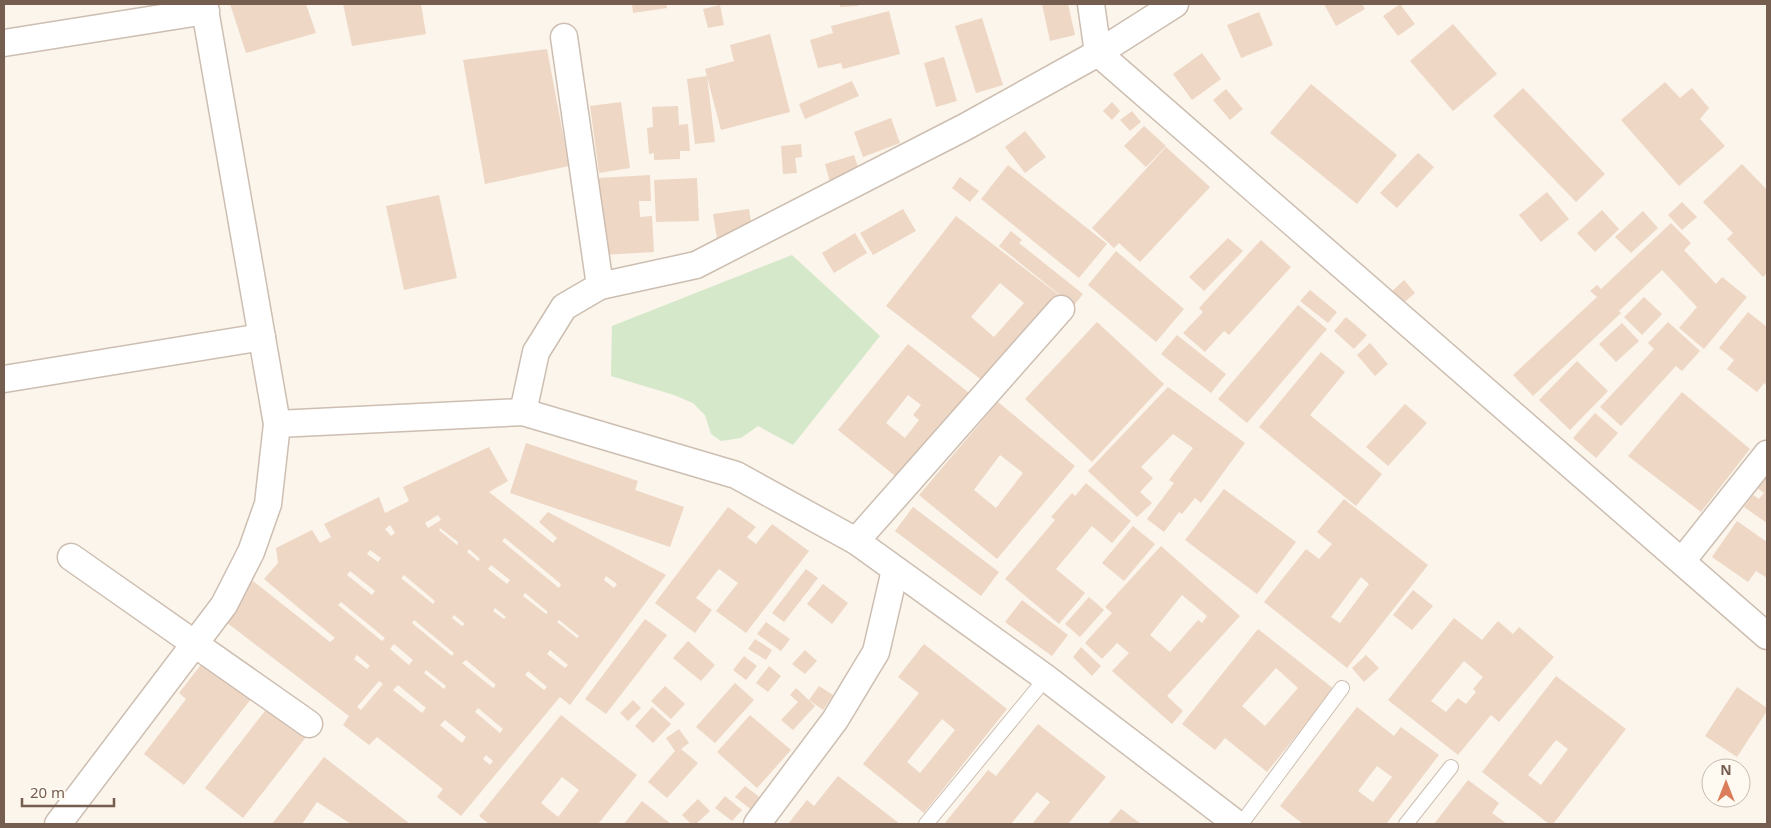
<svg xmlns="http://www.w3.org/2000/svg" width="1771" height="828" viewBox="0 0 1771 828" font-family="'Noto Sans',sans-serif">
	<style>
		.green { fill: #d5e8ca }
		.building { fill: #efd7c5; fill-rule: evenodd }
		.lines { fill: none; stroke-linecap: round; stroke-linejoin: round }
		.service-casing { stroke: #cdbeb1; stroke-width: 16 }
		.minor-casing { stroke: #cdbeb1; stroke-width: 29 }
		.service { stroke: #fff; stroke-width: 14 }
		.minor { stroke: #fff; stroke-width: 26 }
	</style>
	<rect width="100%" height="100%" fill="#fbf5eb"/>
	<polygon class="green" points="792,255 880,336 793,445 758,426 741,438 721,441 711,434 705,415 693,403 674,395 611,376 612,326"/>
	<g class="building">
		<polygon points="230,4 306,4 316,33 246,53"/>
		<polygon points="343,4 421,4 426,34 352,46"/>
		<polygon points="632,4 666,4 667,8 633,13"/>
		<polygon points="840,4 858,4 858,6 840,7"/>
		<polygon points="1042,4 1068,4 1075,35 1050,41"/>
		<polygon points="1324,4 1362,4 1365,9 1336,26"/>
		<polygon points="1400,4 1415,24 1398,36 1383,16"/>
		<polygon points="720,5 724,25 708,28 703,9"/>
		<polygon points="889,11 900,54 843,69 841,63 818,68 810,40 833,33 831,26"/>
		<polygon points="1259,12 1273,45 1241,58 1227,25"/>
		<polygon points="982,18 1003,85 976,93 955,26"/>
		<polygon points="1453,24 1497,74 1453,111 1410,61"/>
		<polygon points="770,34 790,112 721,130 705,69 734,61 730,45"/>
		<polygon points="547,49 569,166 485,184 463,60"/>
		<polygon points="1202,53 1221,79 1192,100 1173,74"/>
		<polygon points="944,57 957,101 936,107 924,63"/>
		<polygon points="707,76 715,142 695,144 687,79"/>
		<polygon points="852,81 859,96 805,119 799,104"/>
		<polygon points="1665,82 1680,98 1692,88 1709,108 1700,119 1725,146 1679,186 1621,120"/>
		<polygon points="1311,84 1397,155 1357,204 1270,133"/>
		<polygon points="1523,88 1605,174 1576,202 1493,116"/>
		<polygon points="1226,89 1243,109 1230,120 1213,100"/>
		<polygon points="621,102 630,168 599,173 590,106"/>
		<polygon points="1112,102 1120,111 1112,120 1103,111"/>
		<polygon points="678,106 679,125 688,124 690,151 680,151 680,159 654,160 654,153 649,154 647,128 653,127 652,107"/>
		<polygon points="1132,111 1141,122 1130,131 1120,120"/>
		<polygon points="891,118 900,143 863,157 854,132"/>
		<polygon points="1144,126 1166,146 1146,167 1124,146"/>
		<polygon points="1025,131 1046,157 1025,173 1005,147"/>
		<polygon points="801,144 802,157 795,158 797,173 783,174 781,146"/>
		<polygon points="1166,147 1210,187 1140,262 1119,243 1114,248 1092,228"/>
		<polygon points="1418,153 1434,167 1397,208 1380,193"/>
		<polygon points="854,155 860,173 830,182 825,164"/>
		<polygon points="1742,164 1767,190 1767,273 1763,277 1727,239 1733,233 1703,202"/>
		<polygon points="1008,165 1107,244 1079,278 981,199"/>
		<polygon points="650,175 651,201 639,201 640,217 652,216 654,252 602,255 598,178"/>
		<polygon points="960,177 979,191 970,202 952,188"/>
		<polygon points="697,178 699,221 656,222 654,180"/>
		<polygon points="1547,192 1569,219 1541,242 1519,215"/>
		<polygon points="439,195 457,278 404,290 386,206"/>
		<polygon points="1682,202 1697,217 1682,230 1668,215"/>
		<polygon points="749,209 753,234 717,239 713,214"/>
		<polygon points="903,209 916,231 873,255 860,233"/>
		<polygon points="1602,210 1619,229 1595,252 1577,233"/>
		<polygon points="1643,211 1658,228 1631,253 1615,237"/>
		<path d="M 956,216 L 1063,298 L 992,388 L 886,306 ZM 1000,283 L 1024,303 L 994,337 L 971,317 Z"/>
		<polygon points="1671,223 1691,243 1684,250 1716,284 1722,277 1747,297 1704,349 1679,328 1697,307 1662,270 1619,311 1621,313 1533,396 1513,375 1597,297 1590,291 1597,285 1601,289"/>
		<polygon points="1011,231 1022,240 1019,243 1083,294 1071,309 1065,299 999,246"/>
		<polygon points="855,233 867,253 834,273 822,253"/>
		<polygon points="1228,238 1243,251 1204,291 1189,277"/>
		<polygon points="1261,240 1291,267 1229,335 1224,331 1205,352 1183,333 1203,312 1199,308"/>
		<polygon points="1116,251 1184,309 1156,342 1088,285"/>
		<polygon points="1404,280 1415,293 1398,308 1387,296"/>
		<polygon points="1310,290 1337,312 1328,323 1300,301"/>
		<polygon points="1644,297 1662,314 1642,335 1624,317"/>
		<polygon points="1298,305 1327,329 1247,423 1218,399"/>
		<polygon points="1748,312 1767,327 1767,386 1764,383 1757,392 1727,369 1734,360 1719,348"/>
		<polygon points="1346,317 1367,335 1354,349 1334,331"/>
		<polygon points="1097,322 1164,384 1092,462 1025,399"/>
		<polygon points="1668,322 1700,351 1682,371 1676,366 1621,426 1600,407 1654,349 1648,343"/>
		<polygon points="1622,323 1639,341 1616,362 1599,344"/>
		<polygon points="1177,335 1226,374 1211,393 1161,354"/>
		<polygon points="1370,343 1388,364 1375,376 1357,355"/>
		<path d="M 908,344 L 979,401 L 909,487 L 838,430 ZM 908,395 L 921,405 L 913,415 L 919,420 L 905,438 L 886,423 Z"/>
		<polygon points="1321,352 1345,372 1310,415 1382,474 1356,506 1259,427"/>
		<polygon points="1577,361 1608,391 1570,430 1539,400"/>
		<polygon points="1168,387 1245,443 1201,503 1195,498 1182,514 1179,512 1164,532 1147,519 1174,483 1169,480 1193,448 1173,434 1141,467 1153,478 1140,492 1152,503 1137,517 1088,471"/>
		<polygon points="1682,392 1750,449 1701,512 1628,456"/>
		<path d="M 998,402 L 1075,466 L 997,559 L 919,495 ZM 1000,455 L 1023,473 L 996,508 L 974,490 Z"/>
		<polygon points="1405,404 1427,423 1388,466 1366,447"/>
		<polygon points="1595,413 1618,433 1596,458 1573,438"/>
		<polygon points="526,443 638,481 635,490 684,507 670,547 510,493"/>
		<path d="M 489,447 L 508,481 L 489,492 L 553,543 L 557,538 L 539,522 L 548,512 L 666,575 L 570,705 L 560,697 L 461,816 L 437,797 L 443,789 L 377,737 L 369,745 L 343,725 L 349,716 L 222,619 L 253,581 L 330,642 L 335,638 L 264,579 L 278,563 L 276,548 L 312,530 L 320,543 L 331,537 L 324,524 L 379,497 L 385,513 L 409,501 L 403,487 ZM 438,515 L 441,520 L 428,528 L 425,523 ZM 390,525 L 395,533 L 391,536 L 385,529 ZM 440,528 L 458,542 L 457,545 L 439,530 ZM 505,538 L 561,584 L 559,588 L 502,541 ZM 469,549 L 480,559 L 478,561 L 467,552 ZM 370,550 L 381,558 L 378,562 L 367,554 ZM 491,565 L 510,580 L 507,584 L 488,569 ZM 350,571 L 375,591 L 372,595 L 347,575 ZM 404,575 L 435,601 L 433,604 L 401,578 ZM 606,576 L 617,584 L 614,588 L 604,580 ZM 525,593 L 548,612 L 546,614 L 523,596 ZM 341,602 L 385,638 L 382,641 L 338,605 ZM 495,608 L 506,617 L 504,619 L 493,611 ZM 454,615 L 465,624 L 462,626 L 452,618 ZM 414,620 L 454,653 L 452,656 L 412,623 ZM 559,620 L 579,636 L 577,638 L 557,622 ZM 394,644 L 413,660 L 409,665 L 390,649 ZM 550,650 L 568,665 L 565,668 L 547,654 ZM 357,655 L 370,666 L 367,669 L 354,659 ZM 466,660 L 496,685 L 493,688 L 462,663 ZM 426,670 L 446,686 L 444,689 L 424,673 ZM 528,671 L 547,687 L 544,690 L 525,675 ZM 379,681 L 383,684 L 361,710 L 357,707 ZM 398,685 L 426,708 L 422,713 L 393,690 ZM 478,708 L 503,729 L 500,733 L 475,712 ZM 445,720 L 466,737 L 462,743 L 440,725 ZM 486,755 L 493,761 L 490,765 L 483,759 Z"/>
		<polygon points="1767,464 1767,523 1744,507 1753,495 1759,499 1764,493 1752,484"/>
		<polygon points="1086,483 1131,521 1112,543 1092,526 1056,569 1085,593 1059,624 1005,579 1055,520 1051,517 1072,493 1075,496"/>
		<polygon points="1224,489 1296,542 1257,594 1185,540"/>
		<path d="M 1344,499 L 1428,565 L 1347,668 L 1264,602 L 1306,549 L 1319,559 L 1332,544 L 1317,532 ZM 1361,577 L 1369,584 L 1340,623 L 1331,617 Z"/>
		<polygon points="728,507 756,527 747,537 756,544 772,524 809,551 746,633 716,611 738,583 719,569 696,598 712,610 695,633 655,603"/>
		<polygon points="913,507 999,572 981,596 895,531"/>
		<polygon points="1737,521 1767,542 1767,578 1756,571 1748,582 1712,557"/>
		<polygon points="1133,526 1155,544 1124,581 1102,563"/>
		<path d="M 1161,546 L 1240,616 L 1167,696 L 1183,711 L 1172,724 L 1112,671 L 1129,653 L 1117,643 L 1102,659 L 1085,643 L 1112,613 L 1105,607 ZM 1182,595 L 1207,616 L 1202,623 L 1198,620 L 1170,652 L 1150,635 Z"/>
		<polygon points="806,569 818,578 784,622 772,613"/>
		<polygon points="823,584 848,603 832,624 807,604"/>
		<polygon points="1413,590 1433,606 1412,630 1393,615"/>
		<polygon points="1089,597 1104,610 1080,637 1065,624"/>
		<polygon points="1022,600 1068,635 1052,656 1005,622"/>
		<path d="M 1454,618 L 1482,640 L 1498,621 L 1513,634 L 1519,627 L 1554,657 L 1499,722 L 1491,715 L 1458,755 L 1388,700 ZM 1464,661 L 1483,677 L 1473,689 L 1476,692 L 1466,704 L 1458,698 L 1446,712 L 1431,701 Z"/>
		<polygon points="645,619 667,635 606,714 585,699"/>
		<polygon points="766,622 790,639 781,651 757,634"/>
		<path d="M 1258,629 L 1334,689 L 1267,772 L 1225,738 L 1215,750 L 1182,724 ZM 1276,668 L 1298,688 L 1265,726 L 1242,706 Z"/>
		<polygon points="755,639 772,650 766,660 748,649"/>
		<polygon points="688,641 715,665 701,681 673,658"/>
		<path d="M 924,644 L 1007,709 L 924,813 L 863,764 L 919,693 L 898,677 ZM 942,719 L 955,730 L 920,773 L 907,762 Z"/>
		<polygon points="1081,647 1101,666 1092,676 1073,657"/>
		<polygon points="805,650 817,661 805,674 792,664"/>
		<polygon points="1366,655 1379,668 1364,682 1352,668"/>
		<polygon points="744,656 757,666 746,680 733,670"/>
		<polygon points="203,662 251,699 184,785 144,754 186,699 179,693"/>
		<polygon points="769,666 781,676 768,692 756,683"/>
		<path d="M 1556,676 L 1626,729 L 1553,824 L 1549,824 L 1482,772 ZM 1556,740 L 1568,749 L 1541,785 L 1528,775 Z"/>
		<polygon points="735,683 754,700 715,743 696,727"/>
		<polygon points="665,686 685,704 671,719 651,701"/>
		<polygon points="819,686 833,695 823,710 809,700"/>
		<polygon points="1737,687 1767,708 1767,711 1737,757 1705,736"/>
		<polygon points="796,688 815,706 793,730 781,720 798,702 790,695"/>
		<polygon points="633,700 641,708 628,721 620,713"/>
		<polygon points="268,707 306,737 243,818 205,788"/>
		<polygon points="652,707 671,724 653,743 635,726"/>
		<path d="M 1357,707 L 1394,736 L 1401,727 L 1439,755 L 1386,824 L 1303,824 L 1280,806 ZM 1377,766 L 1392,777 L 1373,802 L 1358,791 Z"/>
		<path d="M 561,715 L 637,775 L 598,824 L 489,824 L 479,816 ZM 562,777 L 579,790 L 558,817 L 541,803 Z"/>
		<polygon points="750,715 791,750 757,788 717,752"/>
		<polygon points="1038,724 1106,777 1068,824 1032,824 1050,802 1037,792 1011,824 944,824 988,770 996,776"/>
		<polygon points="679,729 689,743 681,749 698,763 667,798 648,782 675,751 666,738"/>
		<polygon points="324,757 410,824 351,824 317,802 302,824 272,824"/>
		<polygon points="838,776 900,824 788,824 807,800 814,806"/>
		<polygon points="1468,780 1499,803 1492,813 1507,824 1434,824"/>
		<polygon points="745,786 762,799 753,811 735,797"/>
		<polygon points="725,796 742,810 732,821 715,808"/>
		<polygon points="698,799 710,811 696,824 691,824 682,815"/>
		<polygon points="642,801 671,824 624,824"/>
		<polygon points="1121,809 1141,824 1108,824"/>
	</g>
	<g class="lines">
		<defs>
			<g id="service">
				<polyline points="926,824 1046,678"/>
				<polyline points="1241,824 1342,688"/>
				<polyline points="1406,824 1451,767"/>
			</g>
			<g id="minor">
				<polyline points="1091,4 1098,53 1767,636"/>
				<polyline points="564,37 600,286"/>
				<polyline points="4,43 206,11"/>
				<polyline points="4,379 262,337"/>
				<polyline points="523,412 536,352 564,307 600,286 696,265 965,127 1098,53 1175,4"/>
				<polyline points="277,424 523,412 736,475 856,541 1046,678 1237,824"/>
				<polyline points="856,541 1061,309"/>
				<polyline points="71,557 309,724"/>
				<polyline points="1682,561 1767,454"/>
				<polyline points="58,824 224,605 251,552 268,504 277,424 204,4"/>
				<polyline points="757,824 835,720 876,652 895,570"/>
			</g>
		</defs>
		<use href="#service" class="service-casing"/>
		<use href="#minor" class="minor-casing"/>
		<use href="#service" class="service"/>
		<use href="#minor" class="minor"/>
	</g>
	<rect width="1771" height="828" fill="none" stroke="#755e4f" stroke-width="10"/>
	<g transform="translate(1726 783)"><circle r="24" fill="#fef9f1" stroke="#c7bbb0"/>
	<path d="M0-4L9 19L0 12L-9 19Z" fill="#db7c5a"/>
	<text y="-8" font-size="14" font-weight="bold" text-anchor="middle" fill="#755e4f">N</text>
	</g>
	<path d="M22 798v8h92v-8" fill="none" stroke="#755e4f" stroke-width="2.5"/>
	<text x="30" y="798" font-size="15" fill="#755e4f" stroke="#fef9f1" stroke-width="4" paint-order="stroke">20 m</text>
</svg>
